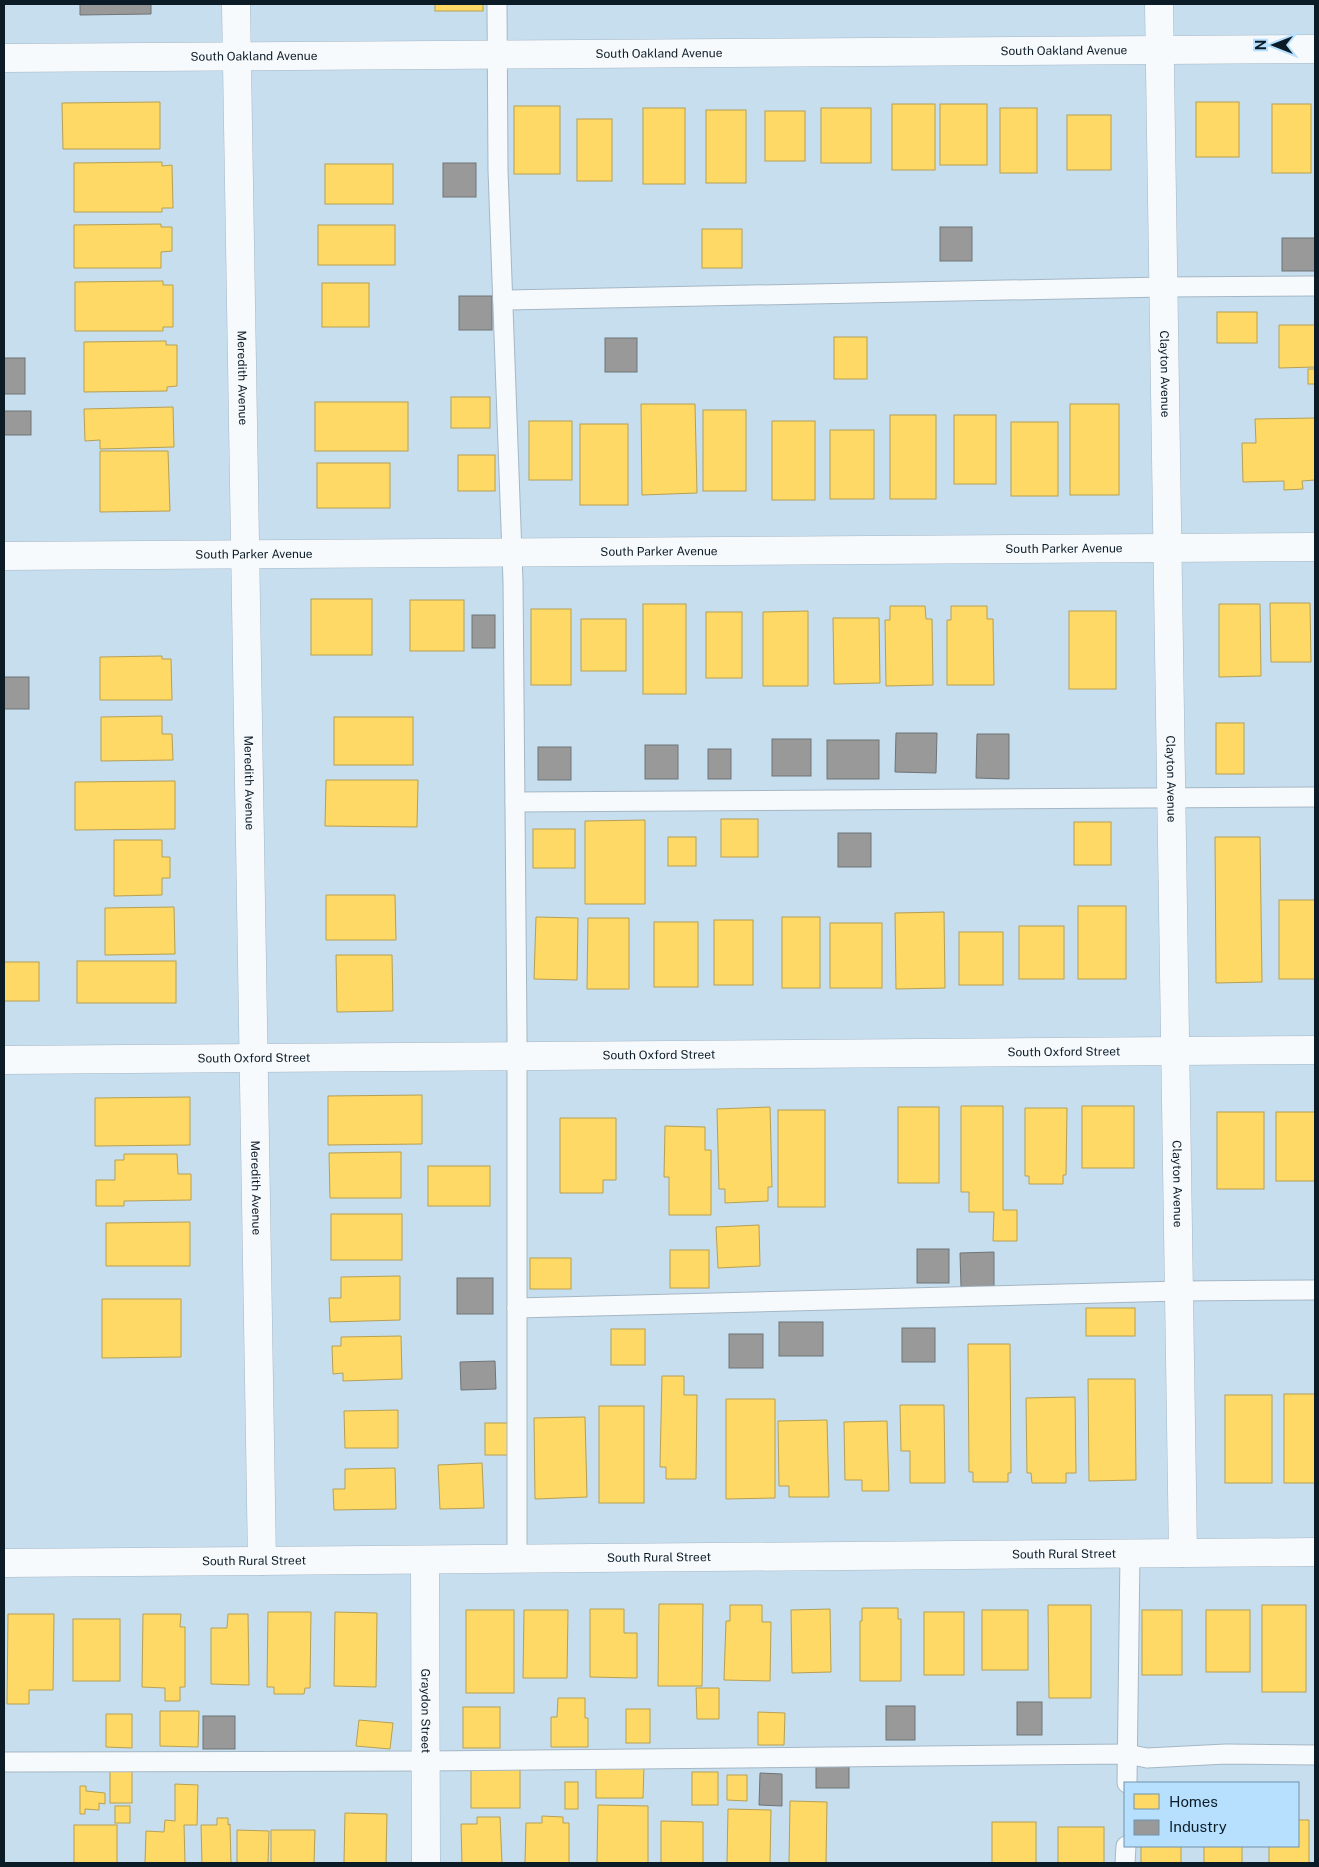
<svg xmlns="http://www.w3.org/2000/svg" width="1319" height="1867" viewBox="0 0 1319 1867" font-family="'Public Sans',sans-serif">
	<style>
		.homes { fill: #ffd966; stroke: #b6a053 }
		.industry { fill: #999; stroke: #6f7477 }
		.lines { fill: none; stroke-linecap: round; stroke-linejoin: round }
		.lane-casing { stroke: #a5b7c4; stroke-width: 21 }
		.street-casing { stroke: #a5b7c4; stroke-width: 29 }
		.secondary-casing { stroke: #a5b7c4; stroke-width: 29 }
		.lane { stroke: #f7fafd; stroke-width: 19 }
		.street { stroke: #f7fafd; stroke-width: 28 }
		.secondary { stroke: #f7fafd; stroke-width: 28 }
		.labels { text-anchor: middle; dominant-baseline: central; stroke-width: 5; stroke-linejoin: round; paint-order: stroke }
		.street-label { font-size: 12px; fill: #0c1c27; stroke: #b7e0ff }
	</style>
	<rect width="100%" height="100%" fill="#c7deef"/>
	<g class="homes">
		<rect x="435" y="4" width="48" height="7"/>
		<polygon points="160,102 160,149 63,149 62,103"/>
		<rect x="1196" y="102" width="43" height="55"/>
		<rect x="892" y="104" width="43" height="66"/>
		<rect x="940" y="104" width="47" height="61"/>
		<rect x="1272" y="104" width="39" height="69"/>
		<rect x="514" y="106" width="46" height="68"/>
		<rect x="643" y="108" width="42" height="76"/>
		<rect x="821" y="108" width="50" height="55"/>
		<rect x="1000" y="108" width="37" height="65"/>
		<rect x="706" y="110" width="40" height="73"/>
		<rect x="765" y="111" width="40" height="50"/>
		<rect x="1067" y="115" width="44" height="55"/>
		<rect x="577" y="119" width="35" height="62"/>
		<polygon points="162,162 162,166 172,165 173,208 162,208 162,212 74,212 74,163"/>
		<rect x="325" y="164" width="68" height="40"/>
		<polygon points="161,224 161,227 172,227 172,251 161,252 161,268 74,268 74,225"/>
		<rect x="318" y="225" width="77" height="40"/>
		<rect x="702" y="229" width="40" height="39"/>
		<polygon points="163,281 163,285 173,285 173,327 163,327 163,331 75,331 75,282"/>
		<rect x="322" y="283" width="47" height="44"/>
		<rect x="1217" y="312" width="40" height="31"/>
		<polygon points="1279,325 1315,325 1315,367 1279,368"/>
		<rect x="834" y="337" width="33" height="42"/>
		<polygon points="166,341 166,345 177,345 177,386 167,387 167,391 84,392 84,342"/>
		<rect x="1308" y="369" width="7" height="15"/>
		<rect x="451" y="397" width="39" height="31"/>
		<rect x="315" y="402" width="93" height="49"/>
		<polygon points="641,404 695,404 697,493 642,495"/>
		<rect x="1070" y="404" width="49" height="91"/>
		<polygon points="173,407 174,447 100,449 100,440 85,441 84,409"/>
		<rect x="703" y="410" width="43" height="81"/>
		<rect x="890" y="415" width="46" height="84"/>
		<rect x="954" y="415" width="42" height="69"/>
		<polygon points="1315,418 1315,480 1302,481 1303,489 1284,490 1284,481 1243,482 1242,443 1256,443 1255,419"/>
		<rect x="529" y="421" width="43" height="59"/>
		<rect x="772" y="421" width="43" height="79"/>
		<rect x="1011" y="422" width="47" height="74"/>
		<rect x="580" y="424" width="48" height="81"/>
		<rect x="830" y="430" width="44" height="69"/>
		<polygon points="100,451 168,451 170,511 100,512"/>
		<rect x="458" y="455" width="37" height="36"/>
		<rect x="317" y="463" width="73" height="45"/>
		<rect x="311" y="599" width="61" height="56"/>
		<rect x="410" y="600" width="54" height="51"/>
		<polygon points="1270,603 1310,603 1311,662 1271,662"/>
		<rect x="643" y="604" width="43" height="90"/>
		<polygon points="1219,604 1260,604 1261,676 1219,677"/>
		<polygon points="890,606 925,606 926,619 932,619 933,685 886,686 885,620 890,620"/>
		<polygon points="951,606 987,606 987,619 993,619 994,685 947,685 947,620 951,620"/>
		<rect x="531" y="609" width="40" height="76"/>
		<polygon points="808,611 808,686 763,686 763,612"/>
		<rect x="1069" y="611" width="47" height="78"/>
		<rect x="706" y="612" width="36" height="66"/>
		<polygon points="833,618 879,618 880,683 834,684"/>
		<rect x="581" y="619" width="45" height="52"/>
		<polygon points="162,656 162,659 171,659 172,700 100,700 100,657"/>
		<polygon points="162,716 162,734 172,734 173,760 101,761 101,717"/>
		<rect x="334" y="717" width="79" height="48"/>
		<rect x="1216" y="723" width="28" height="51"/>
		<polygon points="326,780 418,780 417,827 325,826"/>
		<polygon points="175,781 175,829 75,830 75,782"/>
		<rect x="721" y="819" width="37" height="38"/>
		<polygon points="645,820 645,904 585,904 585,821"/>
		<rect x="1074" y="822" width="37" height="43"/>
		<rect x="533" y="829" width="42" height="39"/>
		<rect x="668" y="837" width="28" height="29"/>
		<polygon points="1215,837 1260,837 1262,982 1216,983"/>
		<polygon points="114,840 162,840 162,857 170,857 170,878 162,878 162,895 114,896"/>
		<polygon points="326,895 395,895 396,940 326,940"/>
		<rect x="1279" y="900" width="36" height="79"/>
		<rect x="1078" y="906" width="48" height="73"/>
		<polygon points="174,907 175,954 105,955 105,908"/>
		<polygon points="944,912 945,988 896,989 895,913"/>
		<polygon points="536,917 578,918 577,980 534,979"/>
		<rect x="782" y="917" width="38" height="71"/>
		<polygon points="588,918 629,918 629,989 587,989"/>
		<rect x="714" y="920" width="39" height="65"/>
		<rect x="654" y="922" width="44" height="65"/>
		<rect x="830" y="923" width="52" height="65"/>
		<rect x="1019" y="926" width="45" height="53"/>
		<rect x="959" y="932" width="44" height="53"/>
		<polygon points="336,955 392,955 393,1011 337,1012"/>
		<rect x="77" y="961" width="99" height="42"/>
		<rect x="4" y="962" width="35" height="39"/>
		<polygon points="422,1095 422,1144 328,1145 328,1096"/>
		<polygon points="190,1097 190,1145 95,1146 95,1098"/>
		<polygon points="961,1106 1003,1106 1003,1210 1017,1210 1017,1241 993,1241 994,1212 969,1212 969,1192 961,1192"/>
		<rect x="1082" y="1106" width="52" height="62"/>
		<polygon points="770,1107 772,1187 768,1187 768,1201 725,1203 725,1189 719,1189 717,1109"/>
		<rect x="898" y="1107" width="41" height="76"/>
		<polygon points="1025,1108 1067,1108 1066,1175 1063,1175 1063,1184 1029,1184 1029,1176 1025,1176"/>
		<rect x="778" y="1110" width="47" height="97"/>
		<rect x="1217" y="1112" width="47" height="77"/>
		<rect x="1276" y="1112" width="39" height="69"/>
		<polygon points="560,1118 616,1118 616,1180 603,1180 603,1193 560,1193"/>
		<polygon points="665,1126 705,1127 705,1150 711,1150 711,1215 669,1215 669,1177 664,1177"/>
		<polygon points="401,1152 401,1198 330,1198 329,1153"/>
		<polygon points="124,1154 177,1154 178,1174 191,1174 191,1200 124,1201 124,1206 96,1206 96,1180 115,1180 115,1160 124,1160"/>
		<rect x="428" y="1166" width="62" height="40"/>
		<rect x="331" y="1214" width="71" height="46"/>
		<polygon points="190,1222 190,1266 106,1266 106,1223"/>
		<polygon points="759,1225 760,1266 718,1268 716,1227"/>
		<rect x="670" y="1250" width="39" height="38"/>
		<rect x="530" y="1258" width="41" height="31"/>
		<polygon points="400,1276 400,1320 330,1322 329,1298 341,1298 341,1277"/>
		<polygon points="102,1299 181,1299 181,1357 102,1358"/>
		<rect x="1086" y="1308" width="49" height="28"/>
		<rect x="611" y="1329" width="34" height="36"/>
		<polygon points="401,1336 402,1379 343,1381 343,1373 333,1374 332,1346 341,1346 341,1337"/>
		<polygon points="968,1344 1010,1344 1011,1473 1008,1473 1008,1482 973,1482 973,1472 969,1472"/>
		<polygon points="662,1376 684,1376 684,1395 697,1395 696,1479 666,1479 666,1467 660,1467"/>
		<polygon points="1088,1379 1135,1379 1136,1480 1089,1481"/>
		<rect x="1284" y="1394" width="31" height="89"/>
		<rect x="1225" y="1395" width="47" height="88"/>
		<polygon points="1075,1397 1076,1473 1066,1473 1066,1483 1032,1483 1031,1473 1027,1473 1026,1398"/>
		<polygon points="726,1399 775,1399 775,1498 726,1499"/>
		<polygon points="900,1405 944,1405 945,1483 910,1483 910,1451 901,1451"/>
		<rect x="599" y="1406" width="45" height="97"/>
		<polygon points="398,1410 398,1448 345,1448 344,1411"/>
		<polygon points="585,1417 587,1497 535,1499 534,1418"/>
		<polygon points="827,1420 829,1497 789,1497 789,1486 779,1486 778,1421"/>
		<polygon points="887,1421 889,1491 862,1491 862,1480 845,1480 844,1422"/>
		<rect x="485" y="1423" width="25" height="32"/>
		<polygon points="482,1463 484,1508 440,1509 438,1465"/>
		<polygon points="395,1468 396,1509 334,1510 333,1489 345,1489 345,1469"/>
		<polygon points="659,1604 703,1604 702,1686 658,1686"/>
		<polygon points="730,1605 762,1605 762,1622 771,1622 770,1681 724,1680 726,1621 730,1621"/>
		<polygon points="1048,1605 1091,1605 1091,1698 1049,1698"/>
		<rect x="1262" y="1605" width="44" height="87"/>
		<polygon points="862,1608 898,1608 898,1619 901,1619 901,1681 860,1681 860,1621 862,1621"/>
		<polygon points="590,1609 624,1609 624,1633 637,1633 637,1678 590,1677"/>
		<polygon points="830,1609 831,1672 792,1673 791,1610"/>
		<rect x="466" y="1610" width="48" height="83"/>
		<polygon points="524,1610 568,1610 567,1678 523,1678"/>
		<rect x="982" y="1610" width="46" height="60"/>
		<rect x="1142" y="1610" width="40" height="65"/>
		<rect x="1206" y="1610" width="44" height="62"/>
		<polygon points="268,1612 311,1612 310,1688 305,1688 304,1694 274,1694 274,1687 267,1687"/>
		<polygon points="335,1612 377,1613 376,1687 334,1686"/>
		<rect x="924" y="1612" width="40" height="63"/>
		<polygon points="8,1614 54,1614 53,1690 29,1690 29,1704 7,1704"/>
		<polygon points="143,1614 181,1614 180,1627 185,1627 185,1687 180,1687 180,1701 165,1701 165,1688 142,1687"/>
		<polygon points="228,1614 248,1614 249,1685 211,1684 211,1628 227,1628"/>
		<rect x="73" y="1619" width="47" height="62"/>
		<polygon points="696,1688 719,1688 719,1719 697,1719"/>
		<polygon points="558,1698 585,1698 585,1718 588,1718 588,1747 551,1747 551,1717 557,1717"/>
		<rect x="463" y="1707" width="37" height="41"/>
		<rect x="626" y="1709" width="24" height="34"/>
		<polygon points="160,1711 199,1711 198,1747 160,1746"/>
		<polygon points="758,1712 785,1713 784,1745 758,1745"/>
		<polygon points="106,1714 132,1714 132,1748 106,1747"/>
		<polygon points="359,1720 393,1723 390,1749 356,1746"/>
		<polygon points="596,1765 644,1766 643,1798 596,1798"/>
		<rect x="471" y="1767" width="49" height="41"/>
		<rect x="110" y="1769" width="22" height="34"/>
		<rect x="692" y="1772" width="26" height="33"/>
		<polygon points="727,1775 747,1775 747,1801 727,1800"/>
		<rect x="565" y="1782" width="13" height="27"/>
		<polygon points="175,1784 198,1785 197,1825 184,1825 185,1863 145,1863 146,1831 164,1832 165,1820 175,1821"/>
		<polygon points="80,1786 86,1786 86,1791 105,1793 105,1804 99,1803 99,1810 85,1809 85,1814 80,1814"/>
		<polygon points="790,1801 827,1802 826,1863 789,1863"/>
		<polygon points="598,1805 648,1806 648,1863 597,1863"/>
		<rect x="115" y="1806" width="15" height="17"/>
		<polygon points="728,1809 771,1810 770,1863 727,1863"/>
		<polygon points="345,1813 387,1814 386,1863 344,1863"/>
		<polygon points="542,1816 563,1817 563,1823 569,1823 569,1863 525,1863 526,1823 542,1823"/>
		<polygon points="477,1817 500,1817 502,1863 462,1863 461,1824 477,1824"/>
		<polygon points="217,1818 228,1818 228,1825 230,1824 231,1863 202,1863 201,1825 217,1825"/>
		<polygon points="1298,1820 1309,1820 1309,1863 1269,1863 1269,1846 1298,1846"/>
		<polygon points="661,1821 703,1822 703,1863 661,1863"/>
		<rect x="992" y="1822" width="44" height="41"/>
		<rect x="74" y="1825" width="43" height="38"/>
		<rect x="1058" y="1827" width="46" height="36"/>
		<polygon points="237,1830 269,1831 268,1863 237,1863"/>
		<polygon points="271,1830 315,1830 314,1863 271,1863"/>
		<rect x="1141" y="1846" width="40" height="17"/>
		<rect x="1204" y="1846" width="38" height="17"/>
	</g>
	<g class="industry">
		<polygon points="80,4 151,4 151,14 80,15"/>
		<rect x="443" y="163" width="33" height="34"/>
		<rect x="940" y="227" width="32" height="34"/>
		<rect x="1282" y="238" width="33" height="33"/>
		<rect x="459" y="296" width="33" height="34"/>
		<rect x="605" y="338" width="32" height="34"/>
		<rect x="4" y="358" width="21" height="36"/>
		<rect x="4" y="411" width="27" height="24"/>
		<rect x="472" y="615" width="23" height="33"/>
		<rect x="4" y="677" width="25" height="32"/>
		<polygon points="896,733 937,733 936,773 895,772"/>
		<polygon points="977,734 1009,734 1009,779 976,778"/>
		<rect x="772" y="739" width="39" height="37"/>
		<rect x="827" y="740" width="52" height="39"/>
		<rect x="645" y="745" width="33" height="34"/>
		<rect x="538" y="747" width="33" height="33"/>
		<rect x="708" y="749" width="23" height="30"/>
		<rect x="838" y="833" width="33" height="34"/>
		<rect x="917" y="1249" width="32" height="34"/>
		<polygon points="994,1252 994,1286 961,1287 960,1253"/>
		<rect x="457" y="1278" width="36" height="36"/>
		<rect x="779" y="1322" width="44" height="34"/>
		<rect x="902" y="1328" width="33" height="34"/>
		<rect x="729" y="1334" width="34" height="34"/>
		<polygon points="495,1361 496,1389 461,1390 460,1362"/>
		<rect x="1017" y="1702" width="25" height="33"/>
		<rect x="886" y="1706" width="29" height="34"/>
		<rect x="203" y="1716" width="32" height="33"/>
		<rect x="816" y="1765" width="33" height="23"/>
		<polygon points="760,1773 782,1774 782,1806 759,1805"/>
	</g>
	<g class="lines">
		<defs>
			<g id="lane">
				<polyline points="497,4 498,170 513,582 517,1034 517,1560"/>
				<polyline points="503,300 1163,287 1315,286"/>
				<polyline points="515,802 1315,797"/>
				<polyline points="517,1308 1179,1291 1315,1290"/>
				<polyline points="4,1762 427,1761 1127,1754 1147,1758 1226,1754 1315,1755"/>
				<polyline points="1127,1783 1130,1554"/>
				<polyline points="1125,1863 1126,1846"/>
			</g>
			<g id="street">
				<path id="s1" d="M 236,4 L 262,1561"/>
				<path id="s2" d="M 1159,4 L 1183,1553"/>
				<path id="s3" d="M 4,58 L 1315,49"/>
				<path id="s4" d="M 4,556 L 1315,547"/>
				<path id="s5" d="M 4,1060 L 1315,1050"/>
				<path id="s6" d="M 425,1560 L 426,1863"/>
			</g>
			<g id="secondary">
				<path id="s7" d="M 4,1563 L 1315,1552"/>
			</g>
		</defs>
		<use href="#lane" class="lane-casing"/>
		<use href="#street" class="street-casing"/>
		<use href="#secondary" class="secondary-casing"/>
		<use href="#lane" class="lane"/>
		<use href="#street" class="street"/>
		<use href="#secondary" class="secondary"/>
	</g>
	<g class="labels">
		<g class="street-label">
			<text stroke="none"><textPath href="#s3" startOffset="1060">South Oakland Avenue</textPath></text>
			<text stroke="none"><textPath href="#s3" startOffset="655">South Oakland Avenue</textPath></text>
			<text stroke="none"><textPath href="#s3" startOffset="250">South Oakland Avenue</textPath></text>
			<text stroke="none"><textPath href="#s2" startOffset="370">Clayton Avenue</textPath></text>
			<text stroke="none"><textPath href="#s1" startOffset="374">Meredith Avenue</textPath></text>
			<text stroke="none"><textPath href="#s4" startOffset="1060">South Parker Avenue</textPath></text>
			<text stroke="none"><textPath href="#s4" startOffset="655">South Parker Avenue</textPath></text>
			<text stroke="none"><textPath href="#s4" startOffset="250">South Parker Avenue</textPath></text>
			<text stroke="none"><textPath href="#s2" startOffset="775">Clayton Avenue</textPath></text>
			<text stroke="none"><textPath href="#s1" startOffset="779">Meredith Avenue</textPath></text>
			<text stroke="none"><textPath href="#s5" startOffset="1060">South Oxford Street</textPath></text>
			<text stroke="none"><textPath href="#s5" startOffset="655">South Oxford Street</textPath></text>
			<text stroke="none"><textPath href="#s5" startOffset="250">South Oxford Street</textPath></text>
			<text stroke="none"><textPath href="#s2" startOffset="1180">Clayton Avenue</textPath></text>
			<text stroke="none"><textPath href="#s1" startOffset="1184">Meredith Avenue</textPath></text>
			<text stroke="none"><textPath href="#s7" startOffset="1060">South Rural Street</textPath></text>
			<text stroke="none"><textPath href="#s7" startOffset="655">South Rural Street</textPath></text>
			<text stroke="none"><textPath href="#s7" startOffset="250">South Rural Street</textPath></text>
			<text stroke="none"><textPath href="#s6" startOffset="151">Graydon Street</textPath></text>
		</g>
	</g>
	<rect width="1319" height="1867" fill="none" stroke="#0c1c27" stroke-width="10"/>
	<rect x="1124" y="1782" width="175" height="65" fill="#b7e0ff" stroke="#7392a9"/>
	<rect x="1134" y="1794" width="25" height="15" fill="#ffd966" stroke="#7392a9"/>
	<text x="1169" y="1807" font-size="15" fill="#0c1c27">Homes</text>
	<rect x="1134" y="1820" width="25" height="15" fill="#999999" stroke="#7392a9"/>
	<text x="1169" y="1832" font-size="15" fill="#0c1c27">Industry</text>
	<g transform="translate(1274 45) rotate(270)" stroke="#b7e0ff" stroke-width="4" paint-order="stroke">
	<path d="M0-4L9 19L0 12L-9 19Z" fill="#0c1c27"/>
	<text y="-8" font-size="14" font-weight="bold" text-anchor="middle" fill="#0c1c27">N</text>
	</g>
</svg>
